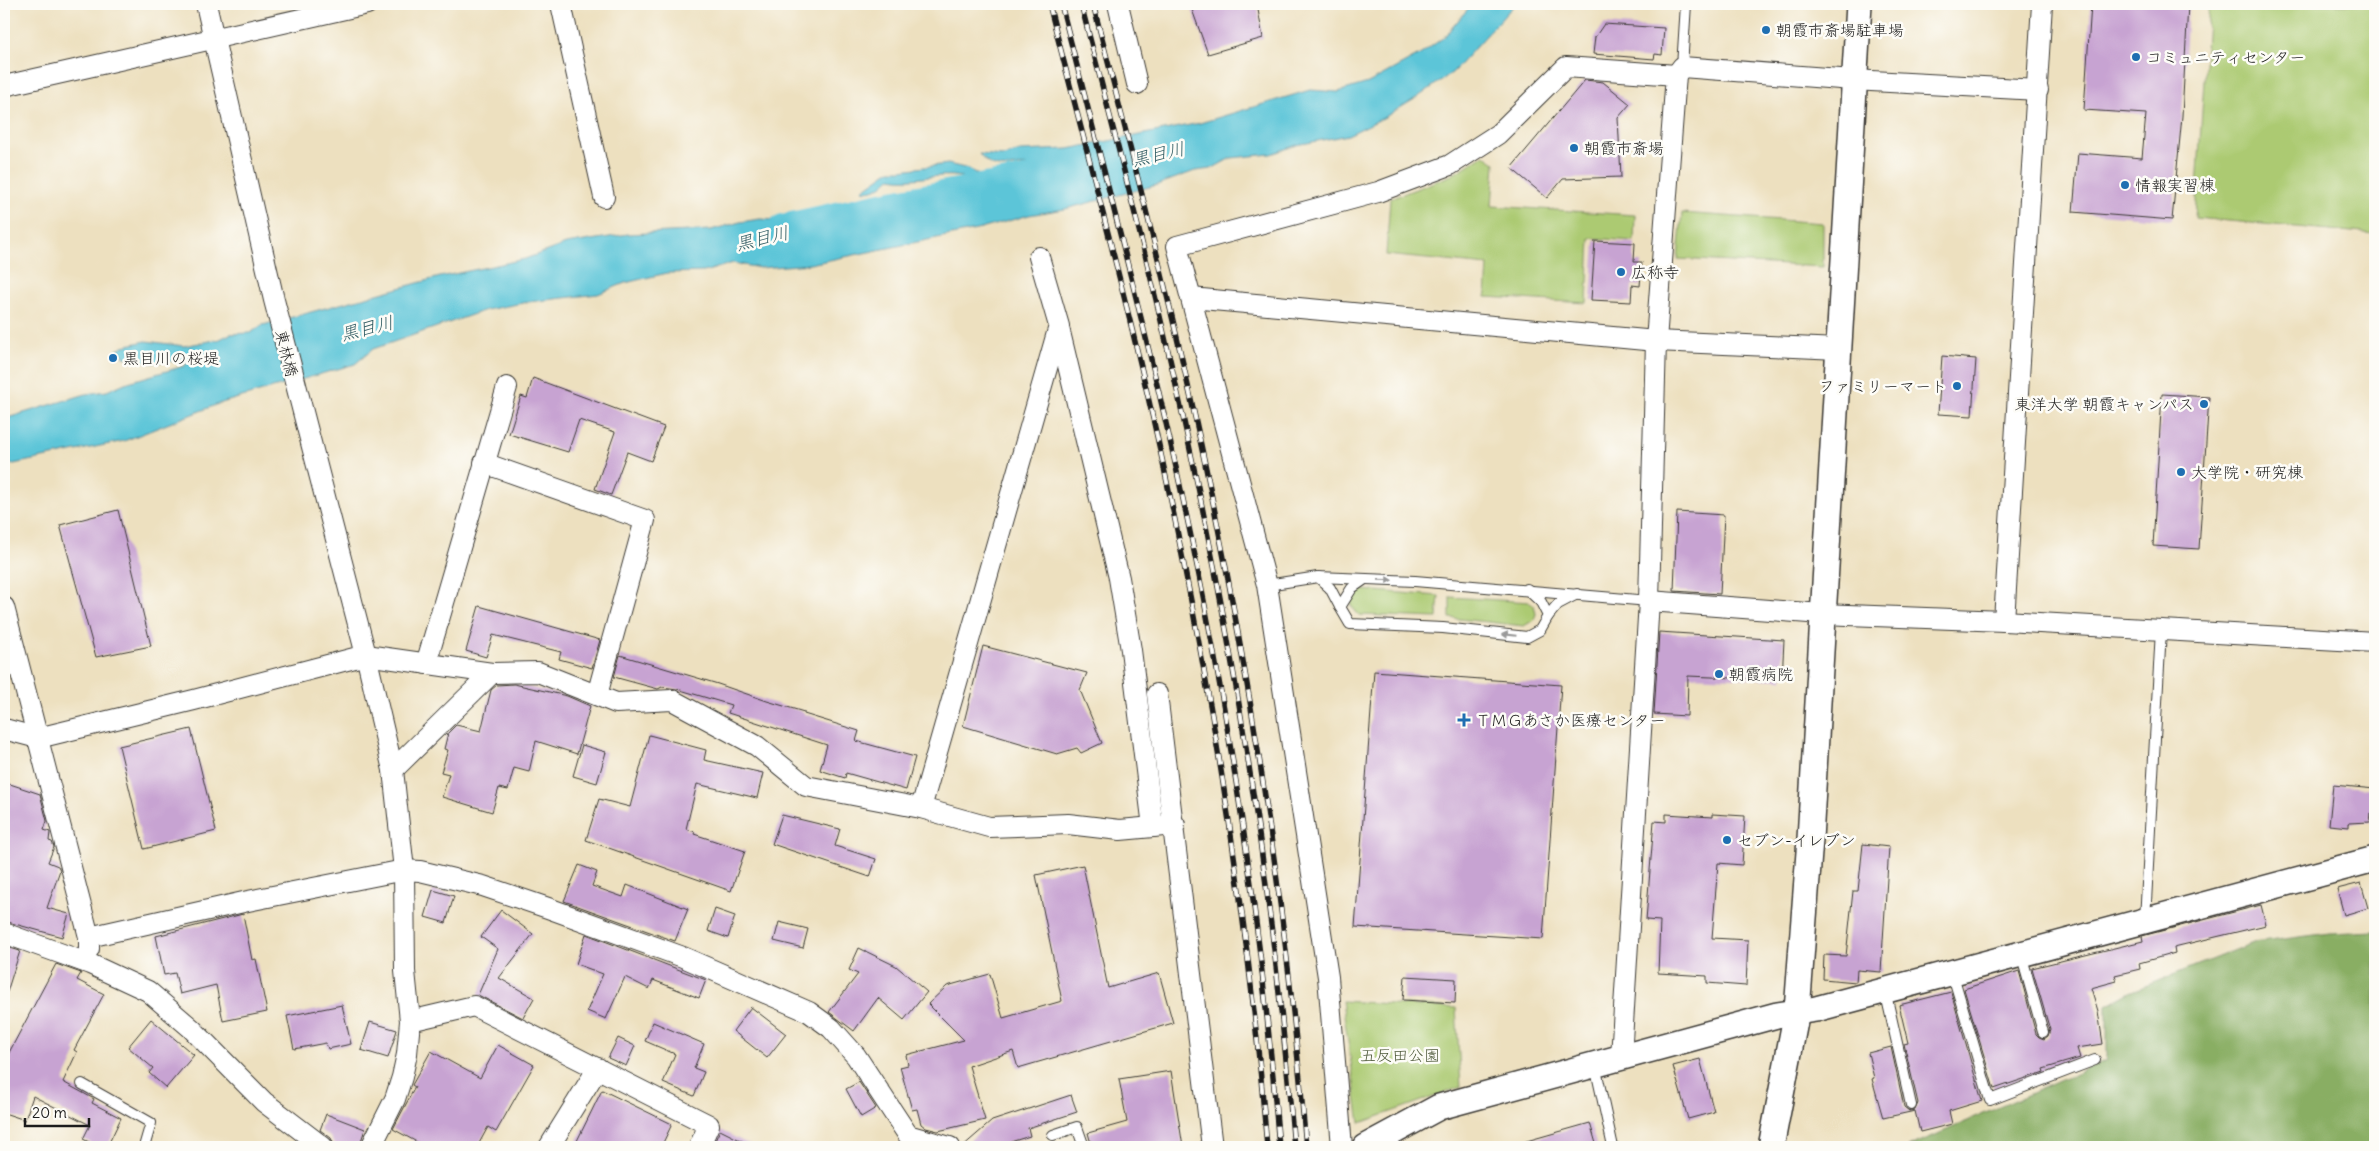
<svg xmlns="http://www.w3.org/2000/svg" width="2379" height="1151" viewBox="0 0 2379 1151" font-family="Delius,'Klee One',sans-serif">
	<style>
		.green { fill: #acca72; stroke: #647347 }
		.forest { fill: #89ae64; stroke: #526540 }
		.water { fill: #5cc5d8; stroke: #3c707a }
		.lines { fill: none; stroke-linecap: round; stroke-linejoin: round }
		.river { stroke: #5cc5d8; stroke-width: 39 }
		.building { fill: #c7a3d2 }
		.service-casing { stroke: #3b3934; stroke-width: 12 }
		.minor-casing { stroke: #3b3934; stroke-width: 22 }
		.tertiary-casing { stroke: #3b3934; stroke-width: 28 }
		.service { stroke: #fff; stroke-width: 10 }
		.minor { stroke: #fff; stroke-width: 20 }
		.tertiary { stroke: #fff; stroke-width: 25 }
		.rail-casing { stroke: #1c1c1c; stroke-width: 5.5 }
		.rail { stroke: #fdfcf7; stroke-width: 4; stroke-dasharray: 11; stroke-linecap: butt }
		.oneway { fill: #999 }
		.poi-dot { fill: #1f6fb2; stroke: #fdfcf7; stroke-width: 2 }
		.labels { text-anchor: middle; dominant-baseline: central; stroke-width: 5; stroke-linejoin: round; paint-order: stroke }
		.poi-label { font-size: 16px; fill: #1c1c1c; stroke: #fdfcf7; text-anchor: start }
		.street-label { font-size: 16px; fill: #1c1c1c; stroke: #fdfcf7 }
		.park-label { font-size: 16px; fill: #4e593a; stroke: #fdfcf7 }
		.water-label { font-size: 18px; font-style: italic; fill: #366067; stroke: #fdfcf7 }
	</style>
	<rect width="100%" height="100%" fill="#fdfcf7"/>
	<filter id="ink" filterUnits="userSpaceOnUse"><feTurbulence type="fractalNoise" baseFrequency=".02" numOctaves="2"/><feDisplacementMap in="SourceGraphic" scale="10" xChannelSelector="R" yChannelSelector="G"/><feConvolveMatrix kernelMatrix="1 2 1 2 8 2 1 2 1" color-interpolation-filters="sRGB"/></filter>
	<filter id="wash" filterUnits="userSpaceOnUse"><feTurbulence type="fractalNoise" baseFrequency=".0096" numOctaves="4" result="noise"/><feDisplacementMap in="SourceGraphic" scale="20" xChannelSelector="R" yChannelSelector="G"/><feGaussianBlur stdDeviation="1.12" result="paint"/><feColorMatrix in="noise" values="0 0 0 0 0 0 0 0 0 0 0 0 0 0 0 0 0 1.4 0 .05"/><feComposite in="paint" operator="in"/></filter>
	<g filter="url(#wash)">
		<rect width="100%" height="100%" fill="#ede0bf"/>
		<g class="green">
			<polygon points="2209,4 2375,4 2375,234 2195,218"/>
			<polygon points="1484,155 1495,163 1492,206 1635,215 1634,241 1590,238 1587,303 1486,297 1488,265 1386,255 1390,199 1452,175"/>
			<polygon points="1682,213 1823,223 1823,267 1678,259"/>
			<path d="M 1363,590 L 1439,596 L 1437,618 L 1359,615 L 1351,606 C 1351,597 1354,593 1363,590 Z"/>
			<polygon points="1450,597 1530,602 1534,605 1536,614 1534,620 1524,626 1450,618"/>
			<polygon points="1342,1001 1456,1008 1461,1087 1360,1123"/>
		</g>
		<polygon class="forest" points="2375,931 2375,1147 1908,1147 2107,1060 2107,1005 2130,992 2253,943 2330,933"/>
		<path class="water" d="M 1472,4 L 1515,4 L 1453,72 L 1418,97 L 1385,117 L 1348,135 L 1297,145 L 1271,154 L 1231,158 L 1211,169 L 1195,171 L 1157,185 L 1065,209 L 1029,215 L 981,229 L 810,264 L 760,268 L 733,263 L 704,272 L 667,273 L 625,283 L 598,294 L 528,302 L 486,310 L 373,349 L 355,364 L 218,404 L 124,441 L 4,466 L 4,419 L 86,394 L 107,391 L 125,383 L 184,366 L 188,363 L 186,360 L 151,363 L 124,357 L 123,354 L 116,354 L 116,351 L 123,346 L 146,341 L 184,346 L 220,339 L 230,334 L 250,333 L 263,325 L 440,277 L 525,259 L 566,244 L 628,234 L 711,230 L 740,222 L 760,219 L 790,221 L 826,212 L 831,214 L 837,225 L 844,231 L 857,229 L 872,222 L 921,215 L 985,196 L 986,192 L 962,189 L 959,187 L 962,177 C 936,172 915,183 890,178 C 883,186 873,193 862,190 L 890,170 L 901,170 L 948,164 L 969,169 L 985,179 L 999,181 L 1011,176 L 1029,178 L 1039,169 C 1017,157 1001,181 979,154 L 1004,156 L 1020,151 L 1068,149 L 1200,123 L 1310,90 L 1338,92 L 1368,83 L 1421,54 L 1444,37 Z"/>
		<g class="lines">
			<polyline class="river" points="785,233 884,211 1038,183"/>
		</g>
		<g id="blocks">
			<g class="building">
				<polygon points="1190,4 1257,4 1263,38 1208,54"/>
				<polygon points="2091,4 2188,4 2182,116 2172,220 2073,212 2078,153 2142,158 2146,114 2084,110"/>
				<polygon points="1604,24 1664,28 1662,55 1655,54 1654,59 1593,54 1595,37"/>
				<polygon points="1585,80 1603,82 1630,104 1618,118 1621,177 1563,179 1547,198 1511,168"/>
				<polygon points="1595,241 1635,243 1634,262 1642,262 1640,286 1632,285 1631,302 1591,300"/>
				<polygon points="1942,356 1976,359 1972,416 1938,414"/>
				<polygon points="533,378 664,427 651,461 627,452 611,495 595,489 615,432 579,420 568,452 509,434 521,396 527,398"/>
				<polygon points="2162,394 2209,397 2199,549 2153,546"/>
				<polygon points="118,510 151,646 96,657 60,525"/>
				<polygon points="1677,512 1724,515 1720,594 1674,591"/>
				<polygon points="479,606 600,640 592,668 559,659 561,652 493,635 486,657 466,651"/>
				<polygon points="1659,632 1784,640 1782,680 1688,676 1687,716 1654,714"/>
				<polygon points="983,646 1087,673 1080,690 1102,743 1081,753 1077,748 1057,754 963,726"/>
				<polygon points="620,655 718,684 767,701 804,712 804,714 859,731 856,741 915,757 906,790 846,773 845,778 820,770 827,745 728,713 731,705 677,689 662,687 658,689 614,677"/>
				<polygon points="1374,671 1561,685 1543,939 1355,927"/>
				<polygon points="514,684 567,696 590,706 577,754 536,741 529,772 514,768 508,790 499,788 492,812 442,797 449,774 441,772 448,750 444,749 448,733 456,725 481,731 491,690 497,685"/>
				<polygon points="191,729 216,831 144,849 119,746"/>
				<polygon points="649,735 706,750 704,760 763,773 757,798 697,784 686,829 695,832 694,834 745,851 731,891 586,840 599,799 630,807"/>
				<polygon points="582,745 606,752 597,783 573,776"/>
				<polygon points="4,782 40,794 47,821 44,830 50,832 49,841 52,842 54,847 48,862 58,866 60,870 47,908 69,914 62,937 4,921"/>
				<polygon points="2333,785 2375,789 2375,813 2371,813 2370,822 2349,823 2349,827 2329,825"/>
				<polygon points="1666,814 1712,817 1712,814 1745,816 1742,865 1718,863 1712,938 1748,940 1746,986 1707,983 1707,976 1658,973 1660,921 1646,920 1654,821 1666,822"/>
				<polygon points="782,815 840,829 835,846 876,859 870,877 772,844"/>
				<polygon points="1863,844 1889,847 1881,972 1857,970 1856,982 1823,979 1824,955 1846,956 1853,891 1858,891"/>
				<polygon points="579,865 597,872 592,886 623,897 627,885 688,909 675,941 564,901"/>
				<polygon points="1083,865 1108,988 1159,973 1173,1023 1018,1068 1013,1051 969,1066 985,1120 938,1131 926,1128 921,1124 917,1109 912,1110 900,1067 908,1065 906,1055 964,1040 928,1004 947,986 990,974 1003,1018 1062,1001 1036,875"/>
				<polygon points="2361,883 2368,908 2344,915 2337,889"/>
				<polygon points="433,890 454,896 446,923 425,917"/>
				<polygon points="2261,905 2266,925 2174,947 2175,953 2139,963 2140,969 2115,975 2117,981 2091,988 2098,1011 2103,1044 2077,1048 2080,1058 2043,1069 2044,1072 1994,1089 1964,989 2019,971 2036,1034 2039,1037 2044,1039 2048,1036 2050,1030 2032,968 2143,941 2142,936"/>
				<polygon points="715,909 735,916 728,938 708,931"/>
				<polygon points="501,910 533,934 499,978 534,998 523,1018 478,995 498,949 481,937"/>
				<polygon points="243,914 252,960 256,959 267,1012 223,1021 216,985 180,994 175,973 164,975 156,936"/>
				<polygon points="779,922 808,929 803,948 774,941"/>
				<polygon points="586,934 706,980 699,998 653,980 649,989 625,977 606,1019 587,1011 603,974 576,964"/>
				<polygon points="4,946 20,951 7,992 4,991"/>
				<polygon points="859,948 896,966 927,992 904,1020 878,998 854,1031 829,1012 858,974 849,970"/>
				<polygon points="56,964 81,973 77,980 104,994 74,1050 77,1052 63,1082 94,1099 92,1103 121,1118 107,1147 99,1147 83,1139 90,1125 33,1096 25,1120 4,1113 4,1062"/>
				<polygon points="1405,976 1456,979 1455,1003 1403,1000"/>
				<polygon points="1951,992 1982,1101 1949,1111 1952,1124 1920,1132 1915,1111 1883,1118 1872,1079 1874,1078 1868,1053 1891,1047 1904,1107 1909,1111 1915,1110 1918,1103 1904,1044 1908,1043 1899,1005"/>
				<polygon points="342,1005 351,1044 328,1049 326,1043 294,1049 287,1016"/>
				<polygon points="751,1007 786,1034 767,1058 733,1031"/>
				<polygon points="151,1019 194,1055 166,1088 149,1073 153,1068 128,1047"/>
				<polygon points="370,1022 397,1030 388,1058 361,1050"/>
				<polygon points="653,1022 704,1044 694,1068 704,1072 694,1096 663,1083 675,1054 645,1041"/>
				<polygon points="618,1038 635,1046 626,1066 608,1058"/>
				<polygon points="498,1045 534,1065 496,1132 488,1127 477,1147 426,1147 393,1129 415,1087 412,1085 431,1051 480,1078"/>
				<polygon points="1700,1059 1714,1112 1688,1119 1673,1066"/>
				<polygon points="1171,1071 1183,1147 1092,1147 1088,1133 1127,1122 1119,1079"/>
				<polygon points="859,1082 876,1108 861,1117 846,1089"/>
				<polygon points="602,1090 672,1124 661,1147 574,1147"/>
				<polygon points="1071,1095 1077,1112 1028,1128 1030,1136 994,1147 962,1147 992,1121"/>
				<polygon points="326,1114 365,1129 359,1147 335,1147 331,1138 320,1130"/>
				<polygon points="1590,1123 1597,1147 1523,1147 1523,1142"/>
				<polygon points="720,1130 754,1147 712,1147"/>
			</g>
		</g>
	</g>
	<g filter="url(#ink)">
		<use href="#blocks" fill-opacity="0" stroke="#3b3934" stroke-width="1"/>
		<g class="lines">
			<defs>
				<g id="service">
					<polyline points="1682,67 1686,4"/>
					<polyline points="1318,577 1330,588 1340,607"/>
					<polyline points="1365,579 1352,588 1340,607 1350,624 1443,628 1527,637 1540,630 1548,616 1541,602 1527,589"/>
					<polyline points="1267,585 1318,577 1415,581 1649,601"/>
					<polyline points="1548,616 1558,604 1577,594"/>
					<polyline points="2145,920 2161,630"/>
					<polyline points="2021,954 2043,1032"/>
					<polyline points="1952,972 1990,1100 2095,1060"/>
					<polyline points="1885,990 1911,1105"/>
					<polyline points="1595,1065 1613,1147"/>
					<polyline points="82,1084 151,1123 144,1147"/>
					<polyline points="1053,1135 1077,1127 1084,1147"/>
				</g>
				<g id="minor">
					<polyline points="206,4 274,300 366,655 393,770 404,870 405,971 410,1021 407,1054 402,1077 395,1099 371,1147"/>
					<polyline points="561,4 604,197"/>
					<polyline points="1118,4 1137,84"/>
					<polyline points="4,86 367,4"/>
					<polyline points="1191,298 1656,341 1838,349"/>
					<polyline points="1059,328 1119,578 1131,650 1153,827"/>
					<polyline points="484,463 645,520 597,695"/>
					<polyline points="1649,601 1822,614 2004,621 2375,642"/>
					<polyline points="4,607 89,937 89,949"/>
					<polyline points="2004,621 2042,4"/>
					<polyline points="426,664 507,387"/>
					<polyline points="1157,694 1212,1147"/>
					<polyline points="4,729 38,738 194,700 366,655 492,673 538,672 616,703 672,700 757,746 806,786 921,808 989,827 1068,824 1120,830 1175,825"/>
					<polyline points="393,770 492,673"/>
					<polyline points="921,808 1059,326 1039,257"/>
					<polyline points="4,933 90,964 148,991 191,1028 264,1102 323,1147"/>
					<polyline points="89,937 248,901 404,870 420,871 483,886 548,908 683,957 809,1012 831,1028 856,1056 908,1135 950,1147"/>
					<polyline points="410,1021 474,1006 709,1125 699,1147"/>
					<polyline points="1621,1057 1649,601 1656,341 1676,75 1682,67 1853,80 2038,90"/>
					<polyline points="549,1147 598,1068"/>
					<polyline points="1342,1147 1328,977 1267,585 1177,246 1378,192 1450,165 1498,134 1566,67 1676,75"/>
				</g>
				<g id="tertiary">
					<polyline points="1365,1147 1439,1107 1777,1015 1816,1009 2375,859"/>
					<polyline points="1771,1147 1797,1011 1810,839 1859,4"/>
				</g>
			</defs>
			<use href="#service" class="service-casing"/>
			<use href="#minor" class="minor-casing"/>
			<use href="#tertiary" class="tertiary-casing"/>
			<use href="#service" class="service"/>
			<use href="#minor" class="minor"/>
			<use href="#tertiary" class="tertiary"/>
			<defs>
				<g id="rail">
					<path d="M 1049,4 C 1095,183 1144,363 1180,545 C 1220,743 1251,945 1267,1147"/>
					<path d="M 1061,4 C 1116,217 1173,431 1213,648 C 1244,813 1266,980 1279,1147"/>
					<path d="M 1081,4 C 1120,155 1160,306 1192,459 C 1241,685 1275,916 1294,1147"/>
					<path d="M 1093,4 C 1132,155 1172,306 1204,459 C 1252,686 1287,916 1306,1147"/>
				</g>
			</defs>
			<use href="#rail" class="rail-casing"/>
			<use href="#rail" class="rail"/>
		</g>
		<defs><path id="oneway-solid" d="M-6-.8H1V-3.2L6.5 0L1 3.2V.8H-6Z" transform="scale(1.25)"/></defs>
		<g class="oneway">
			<use href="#oneway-solid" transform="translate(1385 580) rotate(1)"/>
			<use href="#oneway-solid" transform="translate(1509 635) rotate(-174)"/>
		</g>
	</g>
	<g class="poi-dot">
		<circle cx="1766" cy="30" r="5"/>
		<circle cx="2136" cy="57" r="5"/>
		<circle cx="1574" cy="148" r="5"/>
		<circle cx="2125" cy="185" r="5"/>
		<circle cx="1621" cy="272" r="5"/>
		<circle cx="113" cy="358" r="5"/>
		<circle cx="1957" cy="386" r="5"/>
		<circle cx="2204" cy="404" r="5"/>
		<circle cx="2181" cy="472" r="5"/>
		<circle cx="1719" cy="674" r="5"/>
		<path d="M1461.5 712.5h5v5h5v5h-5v5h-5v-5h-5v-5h5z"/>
		<circle cx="1727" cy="840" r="5"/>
	</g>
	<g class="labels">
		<g class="poi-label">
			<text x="1776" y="30">朝霞市斎場駐車場</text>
			<text x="2146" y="57">コミュニティセンター</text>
			<text x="1584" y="148">朝霞市斎場</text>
			<text x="2135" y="185">情報実習棟</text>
			<text x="1631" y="272">広称寺</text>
			<text x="123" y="358">黒目川の桜堤</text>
			<text x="1947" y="386" text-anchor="end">ファミリーマート</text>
			<text x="2194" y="404" text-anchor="end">東洋大学 朝霞キャンパス</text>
			<text x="2191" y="472">大学院・研究棟</text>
			<text x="1729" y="674">朝霞病院</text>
			<text x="1475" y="720">ＴＭＧあさか医療センター</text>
			<text x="1737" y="840">セブン-イレブン</text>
		</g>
		<g class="street-label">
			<text transform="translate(287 353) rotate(76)">東林橋</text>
		</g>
		<g class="park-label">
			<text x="1400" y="1055">五反田公園</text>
		</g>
		<g class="water-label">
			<text transform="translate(1158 154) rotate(-13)">黒目川</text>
			<text transform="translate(762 238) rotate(-13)">黒目川</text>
			<text transform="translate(367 328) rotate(-14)">黒目川</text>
		</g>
	</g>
	<rect width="2379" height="1151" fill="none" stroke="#fdfcf7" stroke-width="20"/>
	<path d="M25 1118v8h64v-8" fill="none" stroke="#1c1c1c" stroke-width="2.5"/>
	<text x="32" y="1118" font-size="15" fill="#1c1c1c" stroke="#fdfcf7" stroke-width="4" paint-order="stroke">20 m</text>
</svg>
